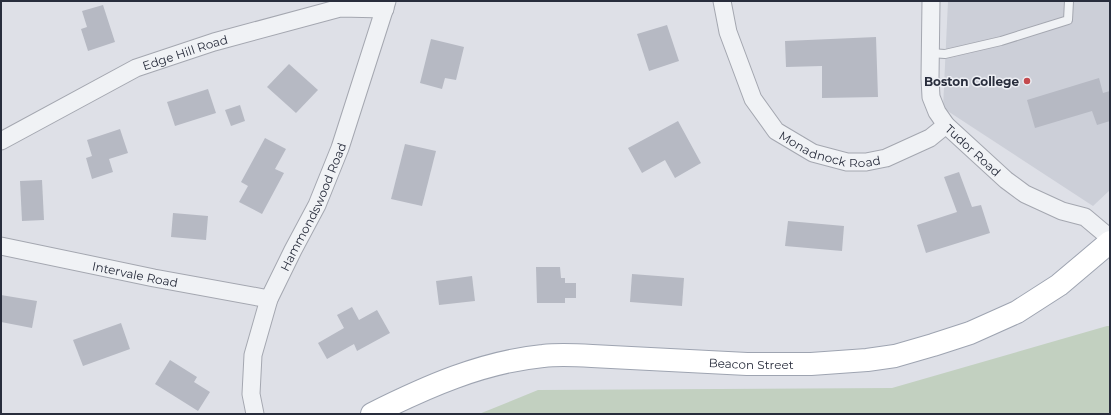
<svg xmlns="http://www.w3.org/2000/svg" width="1111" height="415" viewBox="0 0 1111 415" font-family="Montserrat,sans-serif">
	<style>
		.built { fill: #cccfd8 }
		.green { fill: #c2d0c0 }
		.building { fill: #b6b9c3 }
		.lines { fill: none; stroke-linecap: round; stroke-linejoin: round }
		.lane-casing { stroke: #a4a7b0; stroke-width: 10 }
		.street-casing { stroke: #a4a7b0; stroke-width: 19 }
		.primary-casing { stroke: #9ea4b1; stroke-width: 24 }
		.lane { stroke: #f0f2f5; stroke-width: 8 }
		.street { stroke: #f0f2f5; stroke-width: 17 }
		.primary { stroke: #fff; stroke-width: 22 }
		.poi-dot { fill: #c44a4e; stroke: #edeff4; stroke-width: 1.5 }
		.labels { text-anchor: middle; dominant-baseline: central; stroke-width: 3; stroke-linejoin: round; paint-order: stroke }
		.street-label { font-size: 12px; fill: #282d3c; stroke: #edeff4 }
		.poi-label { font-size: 12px; font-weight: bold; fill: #282d3c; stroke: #edeff4; text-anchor: end }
	</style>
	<rect width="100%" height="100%" fill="#dee0e7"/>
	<polygon class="built" points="948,1 1110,1 1110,190 1093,206 943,108"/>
	<polygon class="green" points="1107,326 1110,326 1110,414 479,414 538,390 892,388"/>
	<g class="building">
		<polygon points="103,5 115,42 88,51 81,29 87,27 82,11"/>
		<polygon points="667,25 679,61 649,71 637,34"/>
		<polygon points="876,37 878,97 822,98 822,66 786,67 785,41"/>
		<polygon points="431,39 464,47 456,80 445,78 442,89 420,83"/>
		<polygon points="289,64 318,90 296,113 267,87"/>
		<polygon points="1099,78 1103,93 1110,91 1110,121 1097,125 1092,111 1035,128 1027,100"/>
		<polygon points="208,89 216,113 175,126 167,102"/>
		<polygon points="240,105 245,121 231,126 225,110"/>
		<polygon points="678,121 701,163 675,178 665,160 642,173 628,148"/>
		<polygon points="120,129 128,153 109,159 113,172 92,179 86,158 92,156 87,140"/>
		<polygon points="265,138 286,149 275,169 284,173 262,214 239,202 248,186 241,182"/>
		<polygon points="405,144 436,151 422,206 391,199"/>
		<polygon points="959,172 972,207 981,205 990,233 926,253 917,225 957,212 944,177"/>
		<polygon points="42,180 44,220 22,221 20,181"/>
		<polygon points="173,213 208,216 206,240 171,237"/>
		<polygon points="788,221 844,226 842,251 785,246"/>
		<polygon points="536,267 560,267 561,278 565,278 565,283 576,283 576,298 565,298 565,303 537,303"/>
		<polygon points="632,274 684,278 682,306 630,302"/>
		<polygon points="472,276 475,301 439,305 436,281"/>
		<polygon points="1,295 37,301 32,328 1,322"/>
		<polygon points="352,307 359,320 377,310 390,333 357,351 354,344 327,359 318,343 344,328 337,315"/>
		<polygon points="121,323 130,349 83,366 73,340"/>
		<polygon points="170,360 197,377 194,382 210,392 198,411 155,384"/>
	</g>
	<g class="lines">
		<defs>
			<polyline id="lane" points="930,53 945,54 1001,41 1068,20 1069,1"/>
			<g id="street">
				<path id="s1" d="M 722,1 L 728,32 L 753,99 L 776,131 L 813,153 L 847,162 L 866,162 L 886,158 L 930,138 L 946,125"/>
				<path id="s2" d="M 931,1 L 930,78 L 931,97 L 937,112 L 946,125 L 1006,180 L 1025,194 L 1062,211 L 1085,217 L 1110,238"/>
				<path id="s3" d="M 1,141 L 136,68 L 214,42 L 340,8 L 385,9"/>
				<path id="s4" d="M 1,246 L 154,278 L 269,299"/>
				<path id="s5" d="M 255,414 L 251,394 L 253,355 L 269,299 L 293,250 L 317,205 L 340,148 L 387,1"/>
			</g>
			<g id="primary">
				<path id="s6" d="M 372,414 C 426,387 482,362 543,356 C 559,354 576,355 592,356 L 747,364 L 811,364 L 867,360 L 895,356 L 933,345 L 970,333 L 1017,312 L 1059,285 L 1110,242"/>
			</g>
		</defs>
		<use href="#lane" class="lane-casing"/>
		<use href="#street" class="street-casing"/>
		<use href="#primary" class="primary-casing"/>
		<use href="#lane" class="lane"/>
		<use href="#street" class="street"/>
		<use href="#primary" class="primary"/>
	</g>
	<circle class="poi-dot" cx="1027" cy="81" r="4"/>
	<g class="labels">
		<g class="street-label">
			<text stroke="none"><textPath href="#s3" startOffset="205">Edge Hill Road</textPath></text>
			<text stroke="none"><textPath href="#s1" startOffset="201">Monadnock Road</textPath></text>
			<text stroke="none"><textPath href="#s2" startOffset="165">Tudor Road</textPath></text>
			<text stroke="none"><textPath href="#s5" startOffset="220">Hammondswood Road</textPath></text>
			<text stroke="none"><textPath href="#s4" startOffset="137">Intervale Road</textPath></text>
			<text stroke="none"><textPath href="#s6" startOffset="390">Beacon Street</textPath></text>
		</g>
		<g class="poi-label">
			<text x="1019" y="81">Boston College</text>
		</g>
	</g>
	<rect width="1111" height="415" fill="none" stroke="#282d3c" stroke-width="4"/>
</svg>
